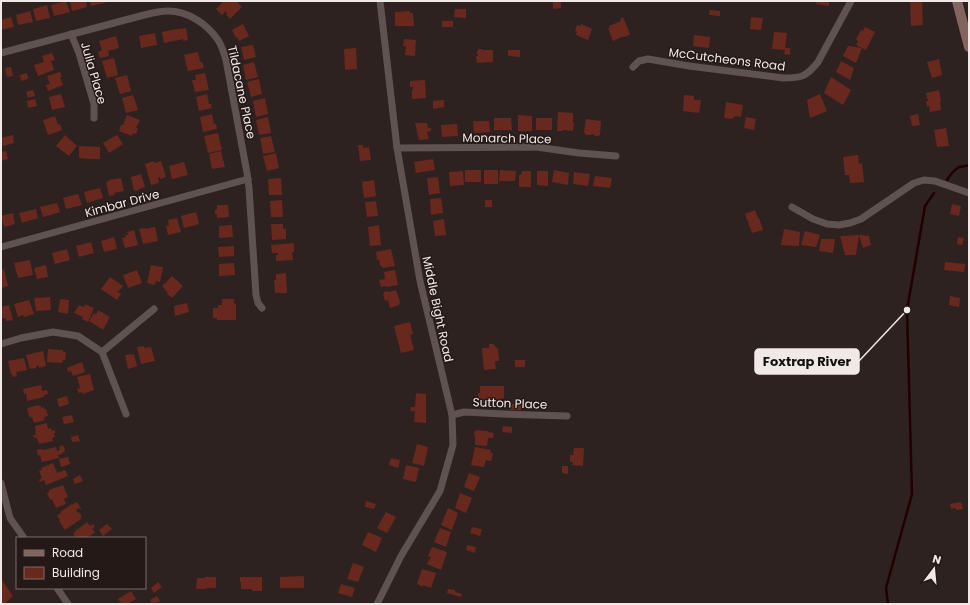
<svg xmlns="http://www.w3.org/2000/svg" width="970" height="605" viewBox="0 0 970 605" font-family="Poppins,sans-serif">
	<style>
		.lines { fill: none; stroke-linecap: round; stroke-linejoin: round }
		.stream { stroke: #200; stroke-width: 2.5 }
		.building { fill: #68281e }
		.street { stroke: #5f5250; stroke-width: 7 }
		.secondary { stroke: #84645e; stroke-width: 10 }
		.labels { text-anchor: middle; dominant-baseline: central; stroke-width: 3; stroke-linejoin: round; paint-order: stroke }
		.street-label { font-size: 12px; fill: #f0e9e7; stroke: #241917 }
		.leader { fill: none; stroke: #f0e9e7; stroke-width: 1.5 }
		.callout-dot { fill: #f0e9e7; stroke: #241917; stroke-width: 1.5 }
		.callout { fill: #f0e9e7; stroke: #f0e9e7; stroke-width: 1.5 }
		.callout-label { font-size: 13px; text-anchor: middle; font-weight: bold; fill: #111 }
	</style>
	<rect width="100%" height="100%" fill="#2e2220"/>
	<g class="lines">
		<g class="stream">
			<path d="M 947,180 C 950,175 954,170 959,167 C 962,166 966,167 969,165"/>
			<polyline points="888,604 886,588 912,494 907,310 925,206 934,193"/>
		</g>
	</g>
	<g class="building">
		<polygon points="66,1 70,12 54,16 51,5"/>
		<polygon points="70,1 86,1 87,7 72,11"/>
		<polygon points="90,1 108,1 108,2 91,6"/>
		<polygon points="224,1 236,1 242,7 230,19 226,14 227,13 226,11 222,15 216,9"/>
		<polygon points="553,1 561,1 561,8 553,9"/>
		<polygon points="817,1 829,1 829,6 816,4"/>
		<polygon points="910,1 922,1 923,25 911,26"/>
		<polygon points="47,5 50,18 36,21 33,9"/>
		<polygon points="455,9 466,9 466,18 454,17"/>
		<polygon points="710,10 720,11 720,16 709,15"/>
		<polygon points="30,11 33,22 18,25 16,15"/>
		<polygon points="410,11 410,13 413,13 414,26 395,26 395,12"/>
		<polygon points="11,17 14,27 1,30 1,20"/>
		<polygon points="623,17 630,34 629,35 624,37 622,37 613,41 608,28 610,28 609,26 621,21 620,19"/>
		<polygon points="751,17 763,18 761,30 750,29"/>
		<rect x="442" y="21" width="11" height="6"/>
		<polygon points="243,24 249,36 239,41 237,37 236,38 232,30"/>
		<polygon points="581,24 592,29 588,40 576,35 577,32 575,31 577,25 580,26"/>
		<polygon points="865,27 875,32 866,50 856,45 858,41 856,39 861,30 863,31"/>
		<polygon points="186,28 188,40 183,41 183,39 164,43 162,32 171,30"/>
		<polygon points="774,32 787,33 785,48 790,48 790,55 784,54 785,50 772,49"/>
		<polygon points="155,33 157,45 141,48 139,36"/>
		<polygon points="694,35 710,37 709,48 693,46"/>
		<polygon points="116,36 119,48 108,51 109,56 100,58 98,52 102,50 99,41"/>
		<polygon points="404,39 416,40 415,56 405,55 406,46 403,46"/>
		<polygon points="253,45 256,57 244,60 241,47"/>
		<polygon points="848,46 862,48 856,63 843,56"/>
		<polygon points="356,48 357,69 345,70 344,49"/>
		<polygon points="478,49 482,49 482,50 493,50 493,62 477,63 476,56 478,56 478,54 477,54 477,51 478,51"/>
		<polygon points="508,50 520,50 520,57 508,56"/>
		<polygon points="198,52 200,62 202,62 204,68 188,71 184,55"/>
		<polygon points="52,53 55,60 51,61 54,70 38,76 34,65 44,62 42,56"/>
		<polygon points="114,58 118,75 107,78 102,61"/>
		<polygon points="939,59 942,75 932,78 927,62"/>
		<polygon points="841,61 854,68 850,80 836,72"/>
		<polygon points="254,62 258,77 246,80 243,65"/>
		<polygon points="11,67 13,76 7,77 5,68"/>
		<polygon points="60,72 62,77 60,77 63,85 48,91 46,85 50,84 47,76"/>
		<polygon points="27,73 28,79 21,81 20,75"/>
		<polygon points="205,73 209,90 195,92 192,80 196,80 195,75"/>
		<polygon points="127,75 131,91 120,94 115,78"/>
		<polygon points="831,77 851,90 843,105 824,93"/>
		<polygon points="259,79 262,94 251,97 247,82"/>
		<polygon points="425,80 426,98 412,99 412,90 413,90 413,87 410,87 410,81"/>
		<polygon points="33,90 35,96 28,98 26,92"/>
		<polygon points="939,90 941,101 940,101 941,110 930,112 929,106 927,107 926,101 928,101 926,93"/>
		<polygon points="61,94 65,107 52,110 49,97"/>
		<polygon points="207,94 209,104 211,104 212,108 199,111 196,97"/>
		<polygon points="820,94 827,111 810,118 807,100"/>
		<polygon points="133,95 138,110 126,113 122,98"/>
		<polygon points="684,95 694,96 694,100 701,100 699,113 683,111"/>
		<polygon points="265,98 268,114 256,117 253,101"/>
		<polygon points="35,99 37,106 28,108 27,101"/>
		<polygon points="444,100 444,107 433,109 433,101"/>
		<polygon points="726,102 743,105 741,117 735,116 734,118 733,117 732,119 724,118"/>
		<polygon points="558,112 573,113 573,123 574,123 573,131 563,130 563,131 557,131"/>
		<polygon points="212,114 214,124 216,124 217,129 203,132 200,117"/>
		<polygon points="918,114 920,125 912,126 910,116"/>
		<polygon points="127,115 140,120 136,128 138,128 136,134 133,133 132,136 119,131 121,125 123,125"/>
		<polygon points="518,115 532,116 532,131 518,131"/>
		<polygon points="55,116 58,125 60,124 62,130 48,135 43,120"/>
		<polygon points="268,117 271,133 259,135 256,120"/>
		<polygon points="746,117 756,119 754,130 744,128"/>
		<polygon points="494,118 511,118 512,130 494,130"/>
		<rect x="536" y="118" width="16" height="12"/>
		<polygon points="586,119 601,121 600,135 598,136 595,136 594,134 590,135 586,135 584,132"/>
		<polygon points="473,121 489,121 490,132 474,133"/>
		<polygon points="415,123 427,123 428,128 431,128 431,131 427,132 429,139 419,140"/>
		<polygon points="457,124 458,136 442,137 441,125"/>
		<polygon points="946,128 949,146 937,147 934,130"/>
		<polygon points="218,133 222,150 208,153 204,136"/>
		<polygon points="13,135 14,143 3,146 1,138"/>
		<polygon points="65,135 77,146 69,156 56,146"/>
		<polygon points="117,135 123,144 109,153 103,143"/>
		<polygon points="271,136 275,152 263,154 260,138"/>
		<polygon points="358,145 363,145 363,148 369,147 371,160 360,161"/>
		<polygon points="79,146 100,147 100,159 89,159 79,158"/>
		<polygon points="6,151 8,159 1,161 1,152"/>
		<polygon points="221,151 225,167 212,169 209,154"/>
		<polygon points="276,153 279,168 267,171 263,156"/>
		<polygon points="858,155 859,164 862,163 864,182 850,183 849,175 845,175 843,157"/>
		<polygon points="433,159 435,170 416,173 414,162"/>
		<polygon points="154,161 154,163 161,161 166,177 160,179 160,177 158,178 159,183 151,185 145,164"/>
		<polygon points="184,162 188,175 172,179 169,166"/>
		<rect x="465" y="170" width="16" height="12"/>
		<rect x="484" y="170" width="14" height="14"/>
		<polygon points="500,170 516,171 515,181 499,181"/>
		<polygon points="554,170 569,173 568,185 552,182"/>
		<polygon points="463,171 464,185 450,186 449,172"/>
		<polygon points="522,171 531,171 531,187 519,187 519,175 521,175"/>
		<polygon points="537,171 548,171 548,186 537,185"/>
		<polygon points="574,172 590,174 588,186 573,184"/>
		<polygon points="141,174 145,187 139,189 139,190 134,191 131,177"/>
		<polygon points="595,176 612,178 610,188 593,186"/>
		<polygon points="438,177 440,193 429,195 427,178"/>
		<polygon points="121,178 124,191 114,193 115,195 109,196 106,182 109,181 109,180"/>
		<polygon points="281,178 282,195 269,195 268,179"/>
		<polygon points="374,180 376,196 364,198 362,182"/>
		<polygon points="100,188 103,198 87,203 84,192"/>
		<polygon points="78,194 82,205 66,209 63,198"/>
		<polygon points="441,198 443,213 431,215 430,199"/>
		<polygon points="282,200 283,217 271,217 270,201"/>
		<rect x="485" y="200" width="7" height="7"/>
		<polygon points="376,201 378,216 367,217 365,202"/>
		<polygon points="57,203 60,212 43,217 40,207"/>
		<polygon points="952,204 961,206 959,216 950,214"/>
		<polygon points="217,205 228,205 229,217 217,218 217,214 215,214 215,210 217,209"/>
		<polygon points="36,209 38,218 22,223 19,213"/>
		<polygon points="755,210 758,218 759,218 763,230 752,233 745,214"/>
		<polygon points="196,212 199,224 184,228 181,216"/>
		<polygon points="13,213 15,224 4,227 1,216"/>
		<polygon points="177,218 181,232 168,235 166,226 169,225 168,220"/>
		<polygon points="444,219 446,235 435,236 433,221"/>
		<polygon points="271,224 283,224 283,229 286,229 286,239 272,240"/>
		<polygon points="232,225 233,237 219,238 219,226"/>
		<polygon points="379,225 381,245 370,246 368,227"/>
		<polygon points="155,227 158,241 143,244 139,229 145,228 145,229"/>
		<polygon points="784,229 800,232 799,246 781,245"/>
		<polygon points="134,230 138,245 125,248 122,238 126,237 125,235 128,235 127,232"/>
		<polygon points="805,231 820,235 816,247 801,245"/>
		<polygon points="859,235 869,236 871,245 863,248"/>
		<polygon points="859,235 856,255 845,255 840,236"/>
		<polygon points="114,237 117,249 104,252 101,241"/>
		<polygon points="958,237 964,238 962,245 957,244"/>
		<polygon points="821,239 835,239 833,253 819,251"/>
		<polygon points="91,242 94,253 79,257 76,246"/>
		<polygon points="294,243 294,252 292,252 293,260 276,261 276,255 278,255 278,253 272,253 271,245"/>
		<polygon points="234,246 234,256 219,257 218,247"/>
		<polygon points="67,249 70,260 55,264 52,253"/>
		<polygon points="391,249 395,266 383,268 383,267 382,267 380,265 379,259 377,260 376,259 377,258 376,252"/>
		<polygon points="30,260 33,275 18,278 14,263"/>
		<polygon points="945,262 965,264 964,272 944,270"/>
		<polygon points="234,263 235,275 219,276 219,264"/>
		<polygon points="46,265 48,277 37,279 34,268"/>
		<polygon points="151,265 163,267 160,282 156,281 155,285 147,283"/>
		<polygon points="4,269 8,286 1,288 1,270"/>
		<polygon points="137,270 142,283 128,288 123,275"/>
		<polygon points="395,270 398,285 386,287 386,286 381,287 379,280 385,279 384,272"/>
		<polygon points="286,273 287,293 275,293 274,280 276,280 276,274"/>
		<polygon points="172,276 183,286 172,298 167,294 168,293 162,286"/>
		<polygon points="110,277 123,286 119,291 118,290 117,291 121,294 117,300 101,289"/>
		<polygon points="396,290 400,302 399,305 390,308 388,300 385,301 383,294 384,293 384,292 388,291 389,292"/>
		<polygon points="950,296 960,298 959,307 949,305"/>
		<polygon points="50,297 51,310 36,311 34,298"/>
		<polygon points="60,299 69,300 68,314 58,312"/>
		<polygon points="222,299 234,299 234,304 236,304 236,320 217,320 217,318 213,318 213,308 218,308 218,305 222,305"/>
		<polygon points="29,300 34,314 24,317 23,315 18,317 14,304"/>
		<polygon points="187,303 189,312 175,316 174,306"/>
		<polygon points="85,304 94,308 88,322 82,319 83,317 74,313 79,305 84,307"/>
		<polygon points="9,305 13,320 6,321 6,318 1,319 1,307"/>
		<polygon points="98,310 110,317 103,330 89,321 94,313 96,315"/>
		<polygon points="410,322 413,334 410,335 414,350 401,353 394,326"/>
		<polygon points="489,344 493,344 498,349 499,361 495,361 496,369 484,370 482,348 489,348"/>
		<polygon points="144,346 144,348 151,347 155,361 141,364 137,347"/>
		<polygon points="48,349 63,350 63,352 66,352 65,360 63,360 62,363 47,362"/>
		<polygon points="43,351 46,366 39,368 39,366 36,366 36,368 30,369 26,355"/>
		<polygon points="131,354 131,355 134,354 137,366 128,369 125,355"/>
		<polygon points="24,358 27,370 16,372 17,376 13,377 12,374 11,374 8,361"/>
		<rect x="515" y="360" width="10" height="7"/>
		<polygon points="82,362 85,372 73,376 71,371 68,372 67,368"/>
		<polygon points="90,374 94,390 83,394 82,392 79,393 77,389 80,388 77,377"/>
		<polygon points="41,385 42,391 47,390 48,394 44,395 44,397 27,401 26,393 24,394 23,389"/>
		<polygon points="480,386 504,386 504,398 499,399 499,402 478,403 478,393 480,393"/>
		<polygon points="416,393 426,394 426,423 414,422 415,411 410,411 411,407 415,407"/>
		<polygon points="67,396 69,404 59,407 57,399"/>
		<rect x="510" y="404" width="12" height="6"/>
		<polygon points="39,405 39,406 41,406 41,408 44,407 44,409 46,409 48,416 44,417 45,420 34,423 32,417 30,418 30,416 29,416 27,408"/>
		<polygon points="72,415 74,422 64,424 62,417"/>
		<polygon points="47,423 48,429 51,428 52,431 55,430 55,433 54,434 55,437 52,438 53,441 39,444 37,437 34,438 33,435 36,435 35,431 36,431 35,426"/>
		<polygon points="503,426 512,427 512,433 502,432"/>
		<polygon points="476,430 488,431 488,432 494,433 493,438 488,438 487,446 475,445 475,436 474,434 474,432"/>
		<polygon points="78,435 80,441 72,442 71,437"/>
		<polygon points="417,444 428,447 424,466 412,463"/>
		<polygon points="62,445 64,447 65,450 64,452 62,453 62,454 58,455 59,458 42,462 40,455 38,456 37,450 42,449 43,450 56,447 57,451 60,450 59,448 60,446"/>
		<polygon points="475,447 491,450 490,453 493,453 491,461 486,460 484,467 471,465"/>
		<polygon points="574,448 584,448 583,466 572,465 573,462 570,462 570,455 573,455"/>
		<polygon points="68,457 70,464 61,467 59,459"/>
		<polygon points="391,458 400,460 398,468 389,465"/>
		<polygon points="53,463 57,473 65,470 68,476 46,485 44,480 40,482 39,480 42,478 39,471 42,470 41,468"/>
		<polygon points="406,465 419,468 416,482 403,479"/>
		<polygon points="562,466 568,466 568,474 562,473"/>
		<polygon points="469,473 480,477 474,491 464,487"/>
		<polygon points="80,475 83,481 75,484 73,479"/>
		<polygon points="63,485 68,497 64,499 66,504 56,508 52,499 50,500 47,493 49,492 49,490"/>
		<polygon points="460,493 472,498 466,513 455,508"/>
		<polygon points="366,501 376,504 374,509 365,507"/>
		<polygon points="77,502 81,509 80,510 79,508 76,510 78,513 79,512 82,517 80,518 81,519 65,530 59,521 60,520 57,516 61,513 60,512 72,504 72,505"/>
		<polygon points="961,502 963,509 956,510 956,508 951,509 950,504"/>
		<polygon points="448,508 458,513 452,530 441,525"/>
		<polygon points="386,512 396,517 387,533 377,528"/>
		<polygon points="87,522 90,526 93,524 95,527 92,529 95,532 87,538 76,538 73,534 75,533 74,532"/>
		<polygon points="107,524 112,529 103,536 99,530"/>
		<polygon points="472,527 482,529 480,536 470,533"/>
		<polygon points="440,528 451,532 446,547 434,542"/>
		<polygon points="368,532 382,538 376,552 362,545"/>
		<polygon points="467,545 476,547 475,553 466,550"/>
		<polygon points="432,547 447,552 441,570 427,564 431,557 428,556"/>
		<polygon points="353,563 364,567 358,582 347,579"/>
		<polygon points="422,569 436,573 431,588 423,585 423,587 417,584"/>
		<polygon points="304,576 304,588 280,588 280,577"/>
		<polygon points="205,577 216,577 216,588 206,588 206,589 196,589 197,578 205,578"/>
		<polygon points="240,577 262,577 262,591 252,591 252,589 241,589 241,582 240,582"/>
		<polygon points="2,580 13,596 4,604 2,604 1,602 1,581"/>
		<polygon points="158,582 162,587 154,593 151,588"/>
		<polygon points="341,584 355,588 352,597 338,593"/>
		<polygon points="448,589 455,590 455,592 462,594 461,597 447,593"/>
		<polygon points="131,591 136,599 127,604 122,604 118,599"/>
		<polygon points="157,596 160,601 155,604 152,604 150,600"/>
	</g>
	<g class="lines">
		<g class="street">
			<polyline points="71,34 79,53 94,104 94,118"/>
			<path d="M 1,53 L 144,15 C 152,13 160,11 168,11 C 188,11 207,24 218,40 C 222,46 224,53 226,60 L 247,173 L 249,188 L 256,295 L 258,303 L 262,308"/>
			<path d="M 633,67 L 639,61 L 648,59 L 689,66 L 783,78 C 801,78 806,77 818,62 L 851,1"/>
			<polyline points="397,148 536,147 579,153 616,156"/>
			<polyline points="792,207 813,219 827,224 839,225 850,223 861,219 914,183 924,180 935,181 969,193"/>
			<polyline points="1,247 248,179"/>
			<polyline points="1,344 21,338 53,332 78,336 102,352 126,414"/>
			<polyline points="102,352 154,309"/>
			<polyline points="452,415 464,412 503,414 567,416"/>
			<polyline points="1,483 10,518 24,538"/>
			<polyline points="57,588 68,604"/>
			<polyline points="377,604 401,556 440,491 453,445 452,415 420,281 397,148 380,1"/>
		</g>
		<polyline class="secondary" points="957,1 969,47"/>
	</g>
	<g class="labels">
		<g class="street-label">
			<text transform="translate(727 59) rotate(7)">McCutcheons Road</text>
			<text transform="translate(94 73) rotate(74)">Julia Place</text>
			<text transform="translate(242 92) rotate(78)">Tildacane Place</text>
			<text transform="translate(507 138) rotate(1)">Monarch Place</text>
			<text transform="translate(122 203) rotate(-15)">Kimbar Drive</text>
			<text transform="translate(438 309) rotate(78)">Middle Bight Road</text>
			<text transform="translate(510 403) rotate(2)">Sutton Place</text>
		</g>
	</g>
	<path class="leader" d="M907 310L859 361"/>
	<circle class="callout-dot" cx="907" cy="310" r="4"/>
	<rect class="callout" x="755" y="349" width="104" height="25" rx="4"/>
	<g class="callout-label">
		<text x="807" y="366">Foxtrap River</text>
	</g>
	<rect width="970" height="605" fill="none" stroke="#f0e9e7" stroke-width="4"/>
	<rect x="16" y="537" width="130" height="52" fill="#241917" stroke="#766c6a"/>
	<rect x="24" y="550" width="20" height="6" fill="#84645e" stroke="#766c6a"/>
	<text x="52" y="557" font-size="12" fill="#f0e9e7">Road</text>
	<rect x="24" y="567" width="20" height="12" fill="#68281e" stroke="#766c6a"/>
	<text x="52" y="577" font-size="12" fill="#f0e9e7">Building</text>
	<g transform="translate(934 569) rotate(16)" stroke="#241917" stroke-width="3" paint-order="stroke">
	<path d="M0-3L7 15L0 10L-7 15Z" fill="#f0e9e7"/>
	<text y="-6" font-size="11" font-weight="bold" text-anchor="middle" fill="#f0e9e7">N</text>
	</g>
</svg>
